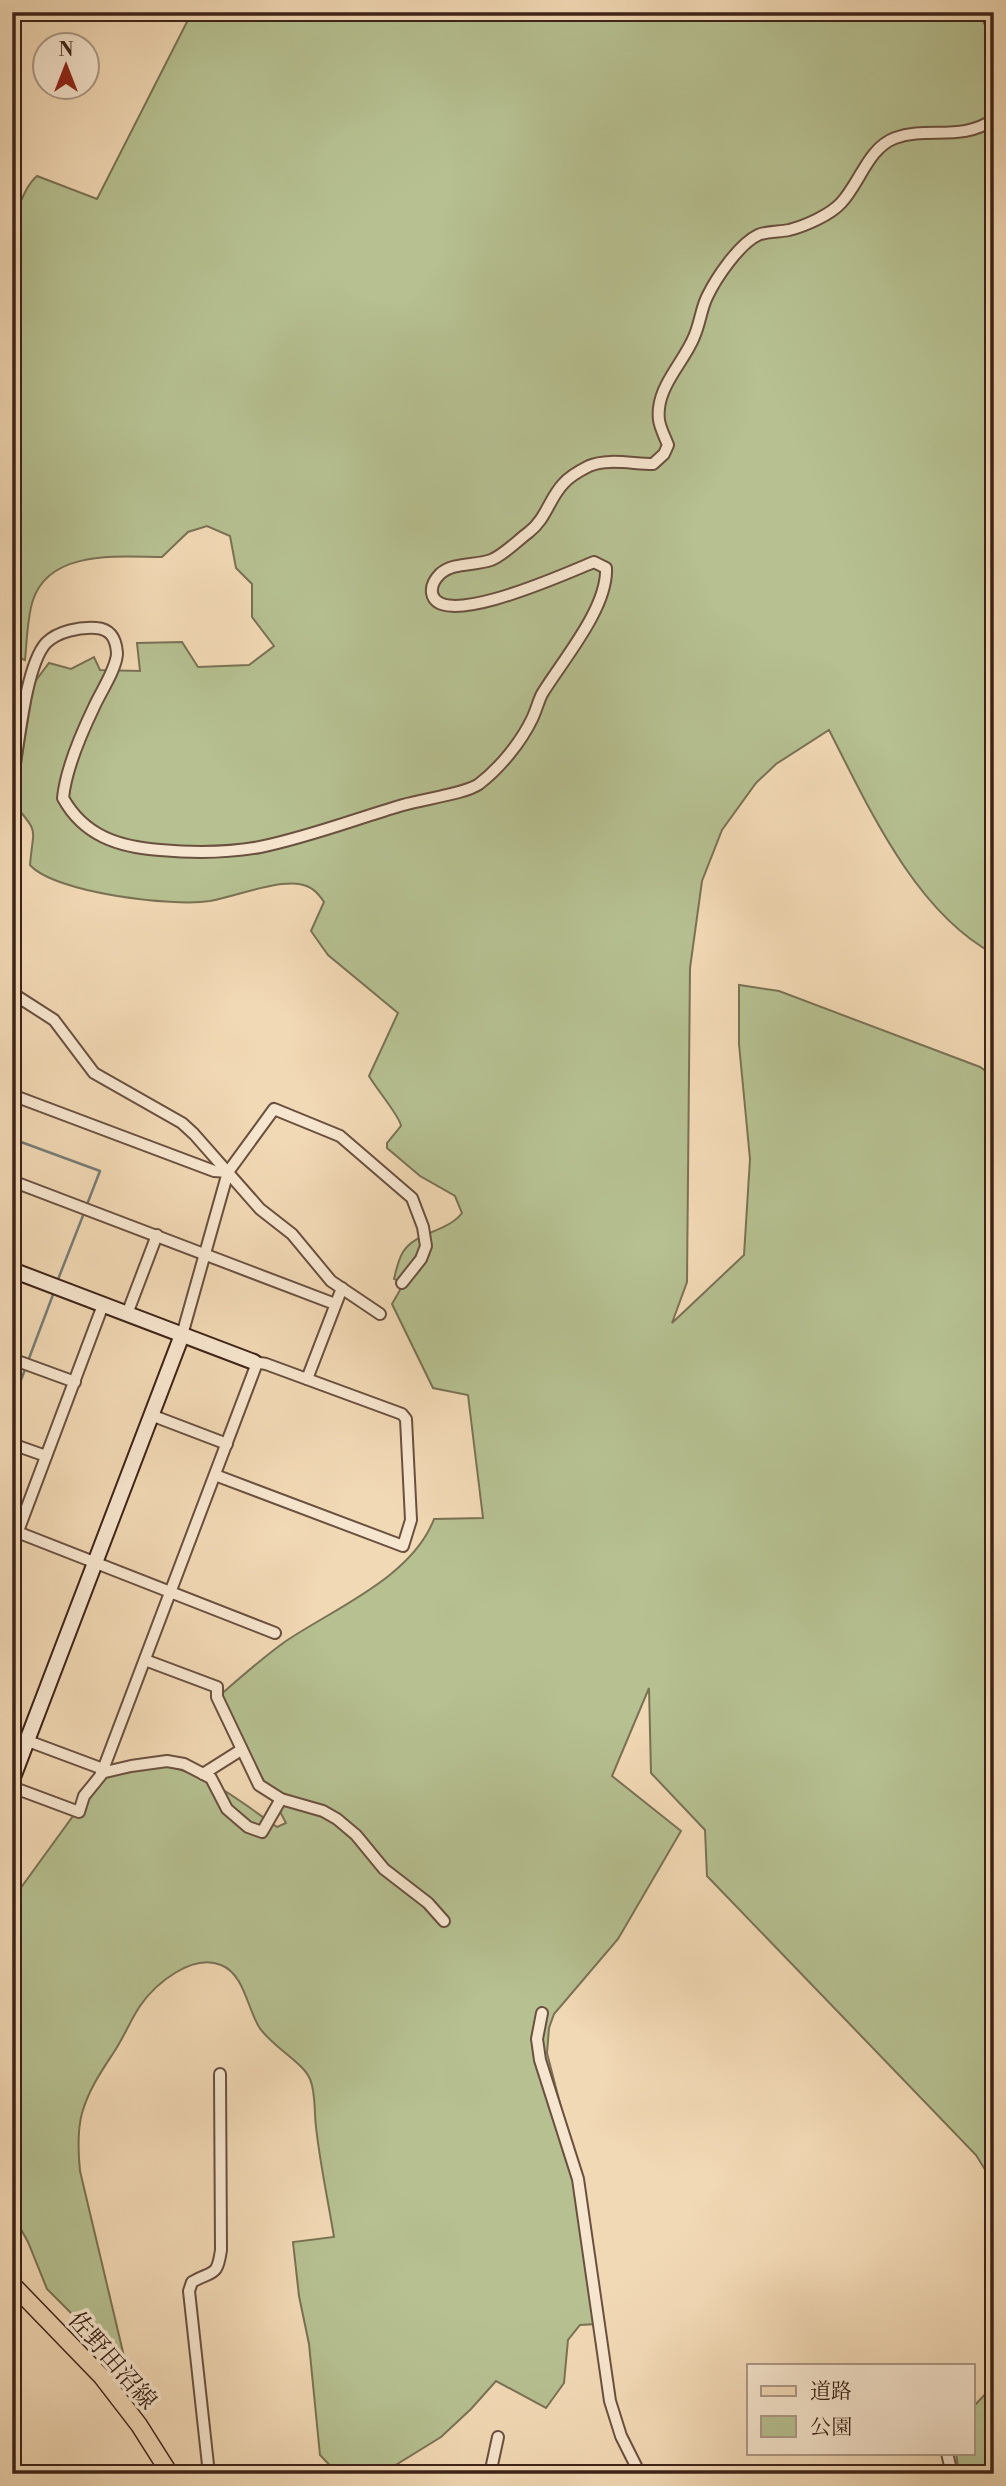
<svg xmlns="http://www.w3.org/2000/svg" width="1006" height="2486" viewBox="0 0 1006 2486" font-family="'Libre Bodoni','Noto Serif JP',serif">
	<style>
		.green { fill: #b6c091; stroke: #7a7254; stroke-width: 2 }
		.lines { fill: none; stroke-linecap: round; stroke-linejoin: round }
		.stream { stroke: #777c77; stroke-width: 2.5 }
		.street-casing { stroke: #6a503f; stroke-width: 14 }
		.secondary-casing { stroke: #3d2318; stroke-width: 18 }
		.primary-casing { stroke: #3d2318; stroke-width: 19 }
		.street { stroke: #f7e6cf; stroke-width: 10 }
		.secondary { stroke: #f7e6cf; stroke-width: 14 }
		.primary { stroke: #f2d9b5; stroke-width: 16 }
		.labels { text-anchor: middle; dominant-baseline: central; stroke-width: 7; stroke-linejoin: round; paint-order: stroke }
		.street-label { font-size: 24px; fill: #3d2318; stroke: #f7e6cf }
	</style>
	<rect width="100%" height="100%" fill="#f2d9b5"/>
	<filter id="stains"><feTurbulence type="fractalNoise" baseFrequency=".00286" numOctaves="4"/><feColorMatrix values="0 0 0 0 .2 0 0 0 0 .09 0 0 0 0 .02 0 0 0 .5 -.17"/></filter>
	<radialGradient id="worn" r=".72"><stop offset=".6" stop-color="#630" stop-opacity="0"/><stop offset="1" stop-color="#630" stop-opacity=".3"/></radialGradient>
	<g class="green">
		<path d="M 192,12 L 994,12 L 994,954 C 915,912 868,806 829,730 L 776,764 L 756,783 L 722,830 L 702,881 L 690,968 L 687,1282 L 672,1323 L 744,1255 L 750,1159 L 739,1044 L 739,985 L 779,991 L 980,1067 L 994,1077 L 994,2184 L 976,2155 L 707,1876 L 705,1830 L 651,1773 L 649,1688 L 612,1776 L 681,1831 L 618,1939 L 554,2014 L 549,2028 L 547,2053 L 586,2205 L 596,2324 L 580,2325 L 568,2340 L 564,2383 L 546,2408 L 496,2381 L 471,2409 L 441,2437 L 381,2474 L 338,2474 L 320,2455 L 309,2344 L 299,2296 L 293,2242 L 334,2237 C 328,2200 320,2164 316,2127 C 314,2112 316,2093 310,2079 C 303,2062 271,2046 259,2027 C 247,2007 244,1974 221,1965 C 192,1953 155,1984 140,2006 C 130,2021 124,2037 114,2052 C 101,2072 89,2089 82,2113 C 77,2132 78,2151 80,2171 L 127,2369 L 47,2289 L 28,2242 L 12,2213 L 12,1900 L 110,1765 C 124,1765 139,1763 153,1764 C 202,1769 238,1800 277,1827 L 286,1823 L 219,1696 C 241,1677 262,1658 286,1641 C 335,1608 412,1577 434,1519 L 483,1518 L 468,1395 L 433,1388 L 392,1304 L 404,1283 L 394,1279 C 396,1271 398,1260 403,1252 C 415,1232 448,1232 462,1213 L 455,1196 L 420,1176 L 387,1148 L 387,1143 L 401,1126 C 401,1118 375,1087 369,1076 L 398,1013 L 328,955 L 311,931 L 324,902 C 318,893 312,886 299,884 C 273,881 237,896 210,901 C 173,907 55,893 30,865 C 33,827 40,834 14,804 L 34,683 L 49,663 L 71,669 L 94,657 L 100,670 L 140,671 L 137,643 L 182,642 L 198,667 L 249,665 L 274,646 L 252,617 L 252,584 L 236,568 L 230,536 L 207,526 L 188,532 L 162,557 C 120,557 50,549 33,600 C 27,618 27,641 25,660 L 12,655 L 12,221 C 19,207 25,186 37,176 L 97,199 Z"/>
		<polygon points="994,2385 994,2464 968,2474 959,2474 956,2453 973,2453 973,2407"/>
	</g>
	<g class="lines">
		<g class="stream">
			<polyline points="21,1142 100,1171 86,1207"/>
			<polyline points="57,1282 84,1213"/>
			<polyline points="28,1361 54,1292"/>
			<polyline points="12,1403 26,1367"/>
		</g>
		<defs>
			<g id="street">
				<polyline points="986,12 994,31"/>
				<path d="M 12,783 C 18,750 25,666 46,643 C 58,631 80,627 96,628 C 111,629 116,639 117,653 C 117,668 100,693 94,707 C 81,734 66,768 63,798 C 84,836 119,847 160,850 C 194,853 227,853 260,847 C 309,837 355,819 403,805 C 422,799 465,794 479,784 C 500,768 521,742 532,719 C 536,711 538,702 542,694 C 562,661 608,608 606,568 L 594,562 C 571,571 439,632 432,593 C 431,586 435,579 440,574 C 453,562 474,566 491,560 C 504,555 518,540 529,532 C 546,519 549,499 563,484 C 568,478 581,470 589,466 C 607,458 633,464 653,464 L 664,454 L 668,445 C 665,437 660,428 659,420 C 655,388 683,364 694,337 C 700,324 701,309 707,297 C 716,278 739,244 758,235 C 767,231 779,232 789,230 C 805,226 830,215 841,203 C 860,183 868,148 895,138 C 928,126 962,142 994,119"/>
				<polyline points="12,993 54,1020 94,1073 182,1123 194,1134 260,1209 292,1234 331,1281 380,1314"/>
				<polyline points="12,1095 214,1171 228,1172"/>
				<polyline points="12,1181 335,1304"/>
				<polyline points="127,1314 157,1235"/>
				<polyline points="182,1335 228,1172 274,1109 340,1136 412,1198 423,1227 426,1246 421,1259 402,1283"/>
				<polyline points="12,1359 75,1382"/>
				<polyline points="307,1379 342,1288"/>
				<polyline points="151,1415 227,1444"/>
				<polyline points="12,1444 46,1456"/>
				<polyline points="215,1475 403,1546 411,1520 406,1419 402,1414 266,1364 254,1362"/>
				<polyline points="12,1530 275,1633"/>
				<polyline points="12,1547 103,1305"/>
				<polyline points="145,1660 217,1687 217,1697 259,1785 281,1799 323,1811 337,1819 356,1835 384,1869 428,1903 444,1921"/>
				<polyline points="28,1741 103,1769"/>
				<polyline points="101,1773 131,1766 167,1761 184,1764 211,1778 227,1809 248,1827 262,1832 281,1799"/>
				<polyline points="203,1774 241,1750"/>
				<polyline points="12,1787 79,1812 84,1796 101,1775 257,1363"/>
				<polyline points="542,2013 537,2039 540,2060 578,2179 610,2401 621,2436 640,2474"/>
				<polyline points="947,2453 952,2474"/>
				<path d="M 209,2474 L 189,2291 L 192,2282 C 213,2270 217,2278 221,2250 L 220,2074"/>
				<polyline points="453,2474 453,2472 462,2474"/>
				<polyline points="490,2474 498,2437"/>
			</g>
			<g id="secondary">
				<polyline points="12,1270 254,1362"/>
				<polyline points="12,1780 182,1335"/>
			</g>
			<polyline id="primary" points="12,2284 102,2377 139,2425 170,2474"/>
		</defs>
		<use href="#street" class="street-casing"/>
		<use href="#secondary" class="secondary-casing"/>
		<use href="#primary" class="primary-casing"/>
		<use href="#street" class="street"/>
		<use href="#secondary" class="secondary"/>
		<use href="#primary" class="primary"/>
	</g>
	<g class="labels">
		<g class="street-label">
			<text transform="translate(112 2361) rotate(49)">佐野田沼線</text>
		</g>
	</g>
	<rect width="1006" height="2486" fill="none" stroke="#f2d9b5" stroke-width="42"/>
	<rect x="14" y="14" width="978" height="2458" fill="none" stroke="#3d2318" stroke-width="3.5"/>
	<rect x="21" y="21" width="964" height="2444" fill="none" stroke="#3d2318" stroke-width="2"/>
	<rect x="747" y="2364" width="228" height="91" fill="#f7e6cf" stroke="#ad9886" stroke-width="2"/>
	<rect x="761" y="2386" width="35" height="10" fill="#f2d9b5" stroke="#ad9886" stroke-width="2"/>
	<text x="810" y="2398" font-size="21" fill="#3d2318">道路</text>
	<rect x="761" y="2416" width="35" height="21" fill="#b6c091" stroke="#ad9886" stroke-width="2"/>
	<text x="810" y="2434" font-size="21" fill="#3d2318">公園</text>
	<g transform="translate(66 66)"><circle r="33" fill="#f7e6cf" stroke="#ad9886" stroke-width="2"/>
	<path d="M0-5L12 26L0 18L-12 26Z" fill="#8f2418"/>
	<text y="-10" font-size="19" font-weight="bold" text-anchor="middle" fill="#3d2318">N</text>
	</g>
	<rect width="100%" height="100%" filter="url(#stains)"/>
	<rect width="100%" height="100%" fill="url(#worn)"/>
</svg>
